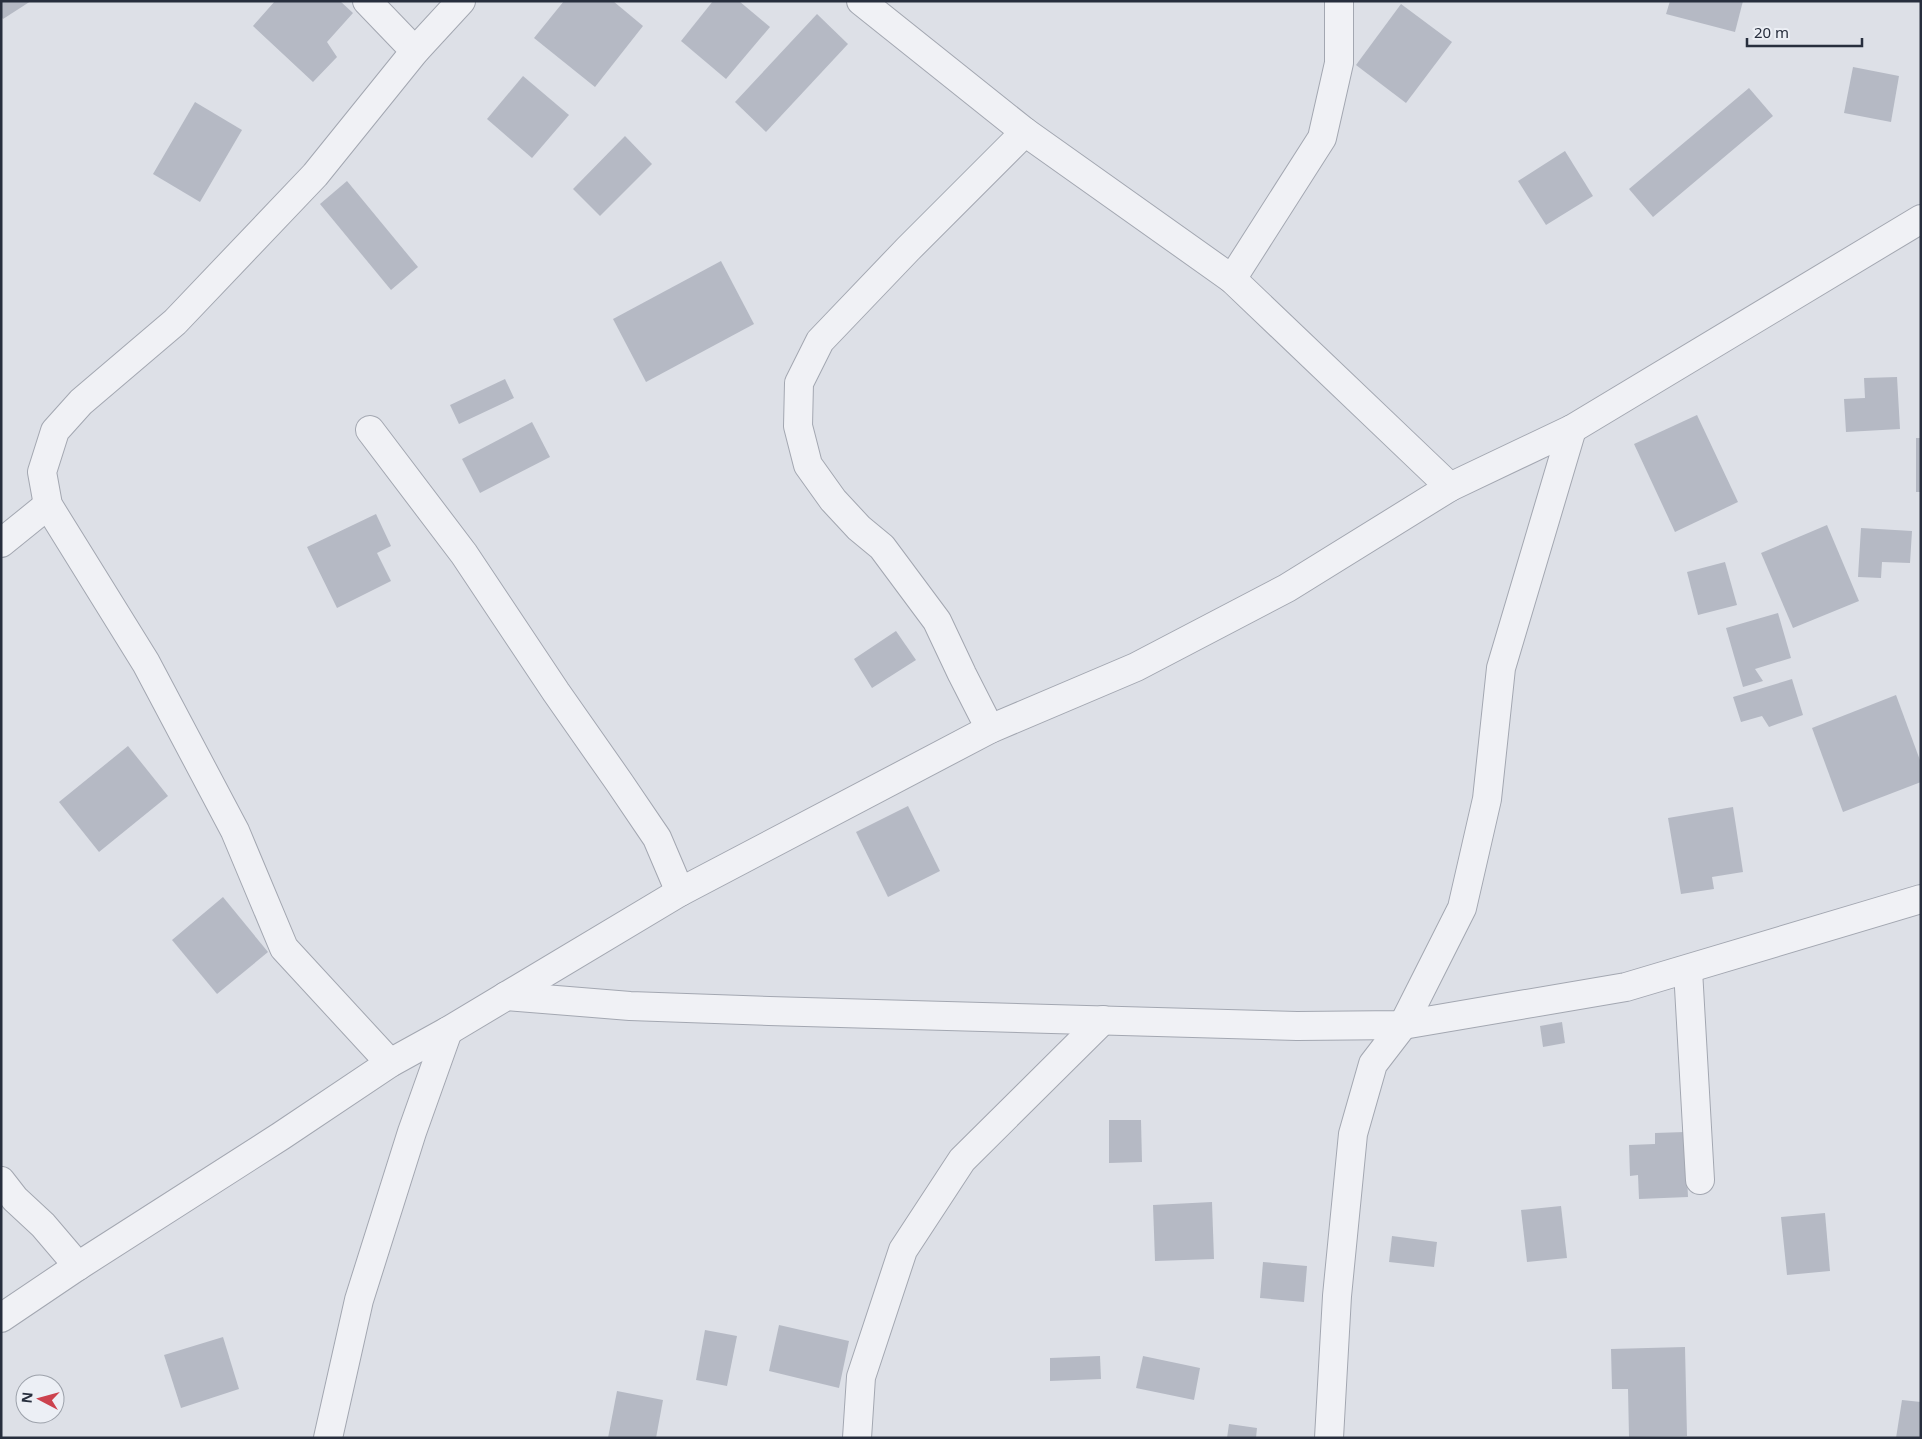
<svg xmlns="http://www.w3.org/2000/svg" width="1922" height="1439" viewBox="0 0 1922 1439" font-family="'Noto Sans',sans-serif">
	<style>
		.building { fill: #b5b9c4 }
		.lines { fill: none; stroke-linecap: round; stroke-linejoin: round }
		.minor-casing { stroke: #a3a7b1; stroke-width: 30 }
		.minor { stroke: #f0f1f5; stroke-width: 28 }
	</style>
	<rect width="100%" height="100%" fill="#dde0e7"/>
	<g class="building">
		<polygon points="1,1 31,1 3,19 1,16"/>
		<polygon points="275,1 340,1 353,13 327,42 337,57 313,82 253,26"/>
		<polygon points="564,1 613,1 643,26 595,87 534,38"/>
		<polygon points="713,1 739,1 770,27 726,79 681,41"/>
		<polygon points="1670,1 1743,1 1735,32 1666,14"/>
		<polygon points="1401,4 1452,42 1406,103 1356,65"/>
		<polygon points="817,14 848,44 766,132 735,102"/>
		<polygon points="1853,67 1899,76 1891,122 1844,113"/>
		<polygon points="523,76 569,115 532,158 487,119"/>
		<polygon points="1749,88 1773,116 1653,217 1629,189"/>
		<polygon points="195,102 242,130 200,202 153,174"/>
		<polygon points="625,136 652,164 600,216 573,189"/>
		<polygon points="1565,151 1593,196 1546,225 1518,181"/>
		<polygon points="347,181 418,267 391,290 320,204"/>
		<polygon points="721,261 754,324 646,382 613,319"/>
		<polygon points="1897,377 1900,429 1846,432 1844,399 1865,398 1864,378"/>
		<polygon points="505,379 514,398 459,424 450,405"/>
		<polygon points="1697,415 1738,502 1675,532 1634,444"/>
		<polygon points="532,422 550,457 480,493 462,459"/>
		<rect x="1916" y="438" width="5" height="54"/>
		<polygon points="376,514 391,546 377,553 391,581 337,608 307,547"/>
		<polygon points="1827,525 1859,601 1793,628 1761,553"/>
		<polygon points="1861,528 1912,531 1910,563 1882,562 1881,578 1858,577"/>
		<polygon points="1725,562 1737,605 1698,615 1687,572"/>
		<polygon points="1778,613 1791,658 1755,669 1763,681 1743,687 1726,628"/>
		<polygon points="896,631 916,660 872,688 854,659"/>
		<polygon points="1792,679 1803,715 1769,727 1762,716 1741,722 1733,697"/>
		<polygon points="1896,695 1921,763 1921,782 1843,812 1812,728"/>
		<polygon points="128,746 168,796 99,852 59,802"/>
		<polygon points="908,806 940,871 888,897 856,832"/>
		<polygon points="1733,807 1743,872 1712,877 1714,889 1681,894 1668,818"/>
		<polygon points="223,897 268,952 217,994 172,940"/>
		<polygon points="1562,1022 1565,1043 1543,1047 1540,1026"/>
		<polygon points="1109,1120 1141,1120 1142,1162 1109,1163"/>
		<polygon points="1685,1132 1688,1197 1639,1199 1638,1175 1630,1176 1629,1145 1655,1144 1655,1133"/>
		<polygon points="1212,1202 1214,1259 1155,1261 1153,1205"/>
		<polygon points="1561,1206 1567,1258 1527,1262 1521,1210"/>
		<polygon points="1825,1213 1830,1271 1787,1275 1781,1217"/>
		<polygon points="1392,1236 1437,1242 1434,1267 1389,1262"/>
		<polygon points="1263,1262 1307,1266 1304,1302 1260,1298"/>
		<polygon points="779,1325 849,1341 839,1388 769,1371"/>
		<polygon points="705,1330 737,1336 727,1386 696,1380"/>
		<polygon points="223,1337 239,1389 181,1408 164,1355"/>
		<polygon points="1685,1347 1687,1436 1629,1437 1628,1389 1612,1389 1611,1349"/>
		<polygon points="1100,1356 1101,1379 1050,1381 1050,1358"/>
		<polygon points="1143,1356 1200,1368 1194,1400 1136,1388"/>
		<polygon points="617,1391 663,1400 656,1438 608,1438"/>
		<polygon points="1902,1400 1921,1402 1921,1438 1896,1438"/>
		<polygon points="1229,1424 1257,1428 1256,1438 1227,1438"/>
	</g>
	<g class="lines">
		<defs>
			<g id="minor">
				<polyline points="367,1 415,51"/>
				<polyline points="861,1 1025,132 1232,279 1450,487"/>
				<polyline points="1232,279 1322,138 1339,63 1339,1"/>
				<polyline points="370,430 464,554 556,692 619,782 657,838 680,892"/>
				<polyline points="1,543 48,505"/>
				<polyline points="990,729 962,674 937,621 882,547 859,528 833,500 808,465 798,426 799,383 820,341 908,249 1025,132"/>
				<polyline points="1688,970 1700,1180"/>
				<polyline points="506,996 630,1006 769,1011 1297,1026 1403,1025 1626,987 1921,899"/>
				<polyline points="390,1063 284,948 235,831 146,663 48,505 42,472 55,431 81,402 175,322 315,175 415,51 461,1"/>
				<polyline points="1,1181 15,1199 43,1225 78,1266"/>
				<polyline points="1,1318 78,1266 281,1136 390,1063 448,1031 680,892 990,729 1136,667 1287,588 1450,487 1572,429 1921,219"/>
				<polyline points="328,1438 359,1300 412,1132 448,1031"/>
				<polyline points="857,1438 861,1377 903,1250 962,1160 1103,1020"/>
				<polyline points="1329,1438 1337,1296 1353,1134 1373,1064 1403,1025 1462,908 1487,799 1501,668 1572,429"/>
			</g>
		</defs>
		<use href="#minor" class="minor-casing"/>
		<use href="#minor" class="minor"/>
	</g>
	<rect width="1922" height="1439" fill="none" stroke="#272e3d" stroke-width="5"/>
	<g transform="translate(40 1399) rotate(276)"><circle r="24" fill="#eceff5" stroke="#9da2ab"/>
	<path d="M0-4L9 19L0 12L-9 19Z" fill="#cc424e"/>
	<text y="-8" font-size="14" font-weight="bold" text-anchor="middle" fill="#272e3d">N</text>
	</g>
	<path d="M1747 38v8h115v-8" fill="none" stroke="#272e3d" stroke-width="2.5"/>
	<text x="1754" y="38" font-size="15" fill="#272e3d" stroke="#eceff5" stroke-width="4" paint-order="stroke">20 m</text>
</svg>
